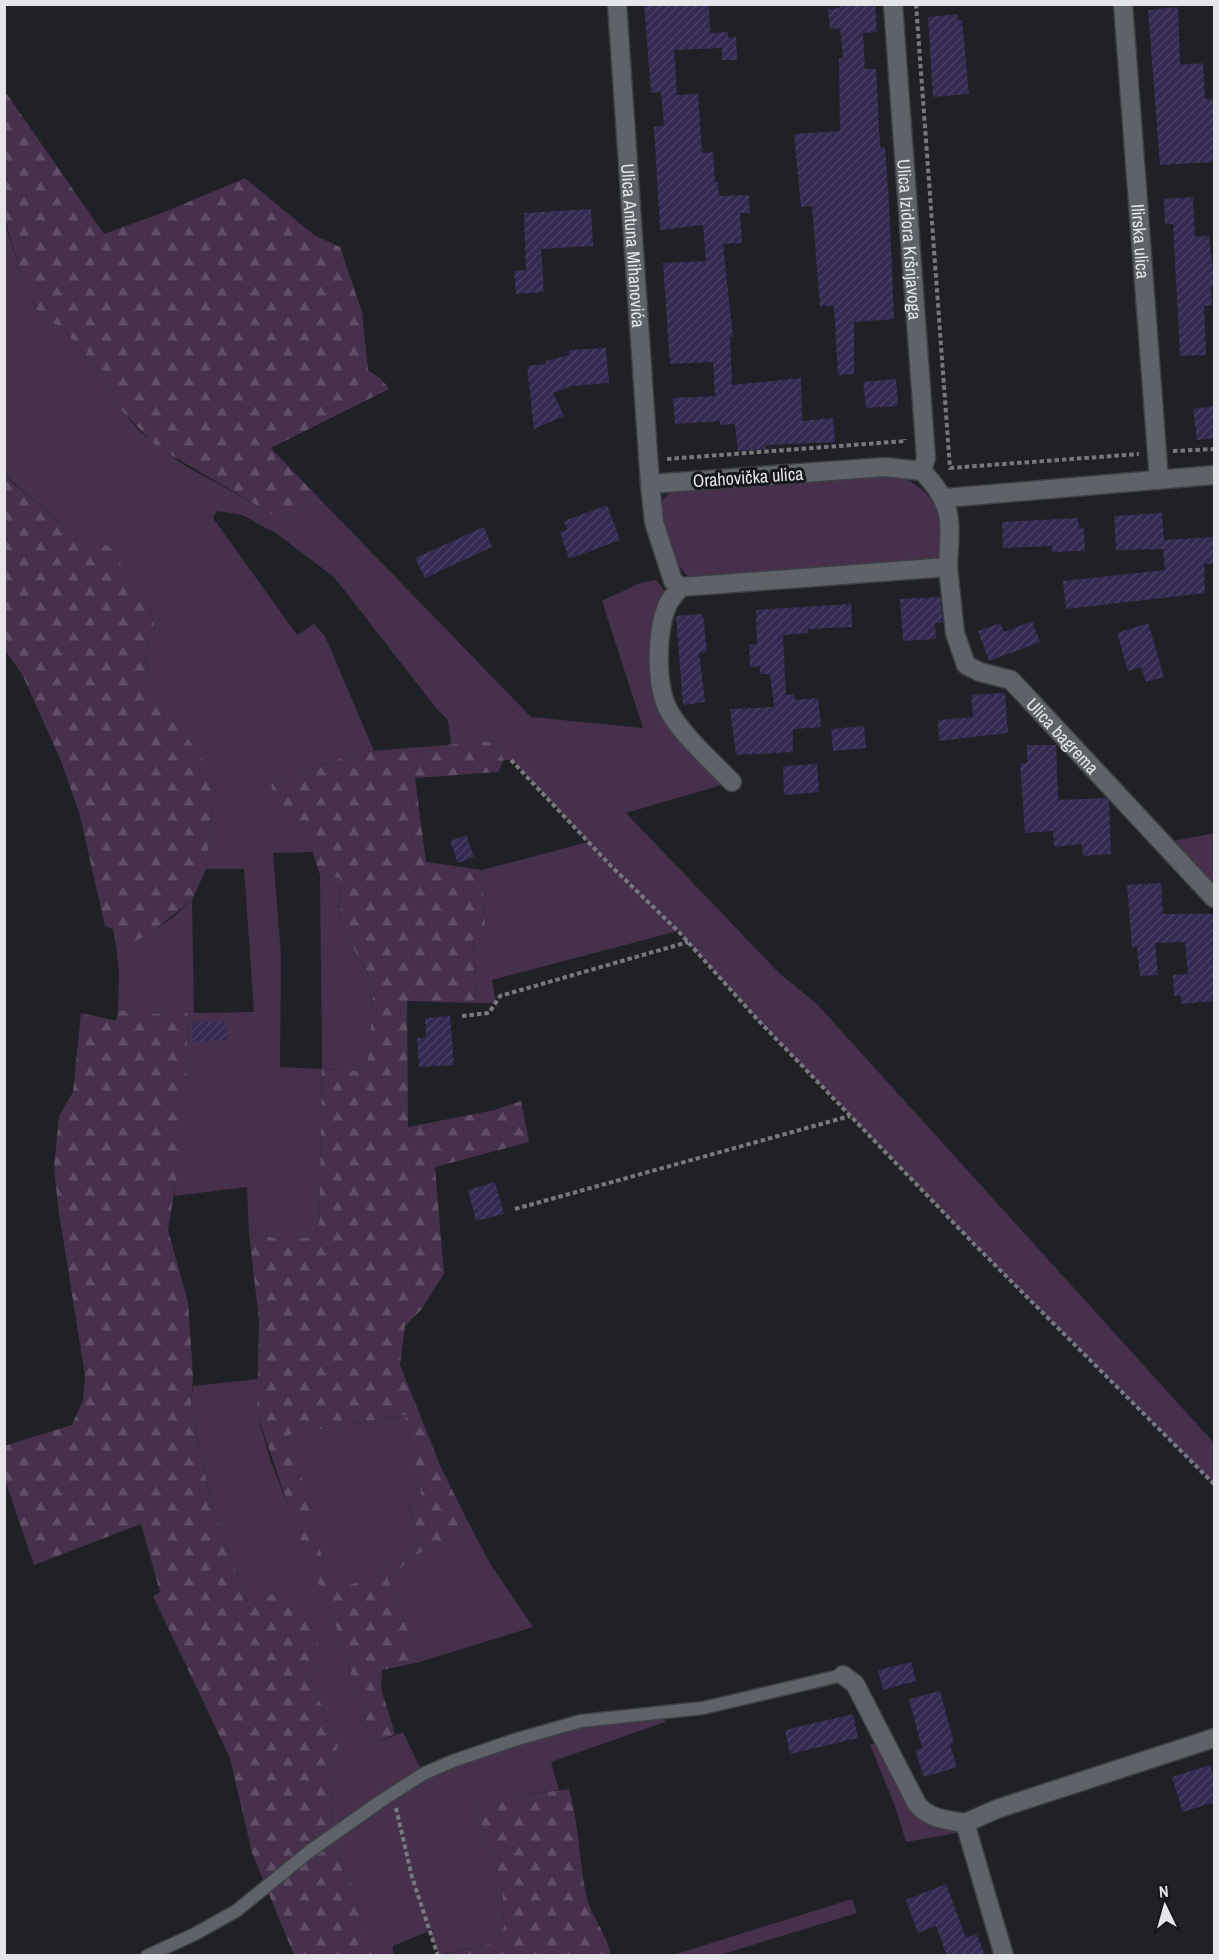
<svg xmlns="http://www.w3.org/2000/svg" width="1219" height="1960" viewBox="0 0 1219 1960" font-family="'Archivo Narrow',sans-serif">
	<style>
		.green { fill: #46304c }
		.forest { fill: url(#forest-firs); fill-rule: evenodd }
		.building { fill: url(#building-hatch) }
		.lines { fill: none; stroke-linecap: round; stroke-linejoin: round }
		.lane-casing { stroke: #3e3f44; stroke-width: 15 }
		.street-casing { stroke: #3e3f44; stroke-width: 21 }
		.path { stroke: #77797e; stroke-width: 4; stroke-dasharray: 4.5 3; stroke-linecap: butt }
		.lane { stroke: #5f6268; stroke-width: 12 }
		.street { stroke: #5f6268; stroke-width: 18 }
		.labels { text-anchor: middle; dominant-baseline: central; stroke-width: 6; stroke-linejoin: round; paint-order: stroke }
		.street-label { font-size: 18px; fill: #e4e6ea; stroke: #15171d }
	</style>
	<defs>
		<pattern id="forest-firs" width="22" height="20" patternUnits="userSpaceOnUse" patternTransform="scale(1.5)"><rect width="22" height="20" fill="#46304c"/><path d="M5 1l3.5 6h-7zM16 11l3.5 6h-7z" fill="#614e66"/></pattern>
		<pattern id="building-hatch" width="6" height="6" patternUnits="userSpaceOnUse" patternTransform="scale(1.5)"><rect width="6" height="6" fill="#352b52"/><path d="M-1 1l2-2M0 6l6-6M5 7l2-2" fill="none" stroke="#484063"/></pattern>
	</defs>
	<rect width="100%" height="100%" fill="#1f2126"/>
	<g class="green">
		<path d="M 4,219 L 23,280 L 39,315 L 62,328 L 93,363 L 122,411 L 139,431 L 182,464 L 273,514 L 285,519 L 298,513 L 314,493 L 531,717 L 643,728 L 602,601 L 640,583 L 656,580 L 665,591 L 668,604 L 664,699 L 732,782 L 626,813 L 780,974 L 816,1003 L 1214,1443 L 1214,1484 L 973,1243 L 756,1018 L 678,931 L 492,980 L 496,1003 L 476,1003 L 473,938 L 486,935 L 482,870 L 588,842 L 512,760 L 504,760 L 494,741 L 451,745 L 448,720 L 436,708 L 334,577 L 277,534 L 242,515 L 217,511 L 213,518 L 297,635 L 314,624 L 325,636 L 374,751 L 360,752 L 271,784 C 276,805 281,804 295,818 C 304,828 309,840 312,852 L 273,853 L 281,956 L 280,1067 L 322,1069 L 320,875 L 340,878 L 341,926 L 374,985 L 367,1071 L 322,1069 L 319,1228 L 312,1237 L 281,1239 L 249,1233 L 247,1187 L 174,1196 L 186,1085 L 188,1014 L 166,1015 L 118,1010 L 119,972 L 116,946 C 145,940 171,921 192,900 L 194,1013 L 254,1012 L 244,869 L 206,869 L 215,787 L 150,684 L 144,655 L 155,629 L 148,601 L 128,578 L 110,548 L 61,524 L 5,475 Z"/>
		<path d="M 891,474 C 920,482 940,500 941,532 C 942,542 943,550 939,560 L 693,580 C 671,566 663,529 659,504 L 674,488 Z"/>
		<polygon points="1214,833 1214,898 1164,843"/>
		<polygon points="258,1379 257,1414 271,1462 336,1626 373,1744 403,1732 423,1774 581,1721 664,1713 665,1722 551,1762 559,1790 486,1800 473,1808 502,1885 504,1928 491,1944 438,1955 429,1931 393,1946 393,1955 367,1955 372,1954 352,1886 334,1844 330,1770 338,1746 308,1673 325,1662 247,1602 212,1506 191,1408 193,1386"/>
		<polygon points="406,1415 422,1499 408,1503 420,1544 367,1580 338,1589 323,1560 289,1434"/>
		<polygon points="466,1518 491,1565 533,1627 420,1662 388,1579 414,1556 459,1533"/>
		<polygon points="883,1741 917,1804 968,1831 906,1842 895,1806 870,1745"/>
		<polygon points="852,1899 857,1913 720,1955 673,1955"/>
	</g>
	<g class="forest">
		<polygon points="4,90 104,234 167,211 245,178 314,235 340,247 362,312 368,370 381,379 389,389 271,448 314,493 298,513 285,519 272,514 157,447 122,411 93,363 62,328 39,315 23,280 5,219"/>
		<polygon points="4,475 61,524 110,547 129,578 148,601 155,629 144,655 150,684 206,765 215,787 206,869 192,900 151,933 131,943 116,946 113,929 105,926 79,812 61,761 23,676 5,650"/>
		<path d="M 494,741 L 504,760 L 498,772 L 415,778 L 426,862 L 482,870 L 486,936 L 473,939 L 476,1003 L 407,1001 L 408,1127 L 495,1110 L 521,1101 L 529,1142 L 435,1167 L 444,1274 L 421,1310 L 405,1326 L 400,1365 L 440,1465 L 466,1518 L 459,1533 L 414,1556 L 388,1579 L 420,1662 L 382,1670 L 381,1688 L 395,1734 L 373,1744 L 336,1626 L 296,1528 L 257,1414 L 259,1320 L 249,1233 L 281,1239 L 312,1237 L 319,1228 L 322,1069 L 367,1071 L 374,985 L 341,926 L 340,878 L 320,875 C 314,856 309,838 297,822 C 284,804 277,810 271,784 L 360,752 ZM 405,1415 L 422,1498 L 408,1502 L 420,1544 L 367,1580 L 338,1588 L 323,1560 L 290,1434 Z"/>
		<polygon points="118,1010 166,1015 188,1013 186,1085 177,1174 168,1230 188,1302 193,1375 191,1408 196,1432 212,1506 247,1602 294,1588 325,1662 308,1673 338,1746 330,1770 334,1844 352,1886 371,1945 372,1954 367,1956 294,1955 252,1853 230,1758 153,1596 160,1592 141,1524 34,1565 5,1480 4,1446 72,1425 83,1400 85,1376 58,1206 54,1167 59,1116 73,1092 81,1013 116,1021"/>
		<path d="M 569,1789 C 579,1824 579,1860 586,1895 C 591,1917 607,1934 611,1955 L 441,1955 L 491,1944 L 504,1928 L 502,1885 L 473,1808 L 486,1800 Z"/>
	</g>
	<g class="building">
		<polygon points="644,4 709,4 710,33 728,32 728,38 736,37 737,60 722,60 722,48 674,50 677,95 698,94 702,153 713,152 715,182 718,182 719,196 749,195 750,213 740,213 742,243 723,244 733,337 730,337 732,385 801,378 802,421 833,418 835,442 766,445 766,449 738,451 735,424 720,425 720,421 675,424 673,398 715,396 713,362 670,364 663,263 706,261 703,225 660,230 654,127 664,126 661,92 651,93"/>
		<polygon points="840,4 875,4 877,32 863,33 865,69 876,69 880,147 885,147 889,204 894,319 854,322 854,374 838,375 834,306 820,306 812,206 801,207 794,134 840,131 839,59 843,58 840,28 830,29 828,9 840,8"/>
		<polygon points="1178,7 1180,65 1203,63 1205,99 1215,99 1215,162 1160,165 1148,10"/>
		<polygon points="957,14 959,21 962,20 969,94 933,97 928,17"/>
		<polygon points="1193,197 1195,237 1209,236 1215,287 1211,287 1212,305 1204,306 1206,355 1180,356 1173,224 1165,224 1164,199"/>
		<polygon points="591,209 593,246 541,249 544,292 516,294 514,271 526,270 524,213"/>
		<polygon points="606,348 609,383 572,386 553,393 564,416 534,429 527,366 546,364 546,361 569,355 569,350"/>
		<polygon points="896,379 898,406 866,408 863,382"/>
		<polygon points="1215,406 1215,438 1197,440 1193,409"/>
		<polygon points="607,505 620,540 569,559 560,532 567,530 564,521"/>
		<polygon points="1162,513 1164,540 1215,537 1215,564 1204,564 1205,593 1066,609 1063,581 1165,570 1163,549 1116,550 1114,516"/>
		<polygon points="1078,518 1079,529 1084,528 1085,551 1052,552 1052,546 1003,548 1002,522"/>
		<polygon points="484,527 492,547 425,578 415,558"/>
		<polygon points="940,597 943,623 935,623 936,639 903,641 900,599"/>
		<polygon points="851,604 852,627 808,629 808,633 783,635 786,695 794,694 795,700 818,698 821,727 793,729 793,752 736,755 730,709 774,707 770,674 760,674 760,666 750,667 749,645 757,644 756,610"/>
		<polygon points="703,614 707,652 699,653 705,702 683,705 676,616"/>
		<polygon points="1032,621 1040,642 989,661 978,631 1000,623 1004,632"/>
		<polygon points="1148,623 1164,677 1146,682 1141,667 1128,671 1117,633"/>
		<polygon points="1005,693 1008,733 939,741 938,720 973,717 971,695"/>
		<polygon points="864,726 866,748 833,751 831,729"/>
		<polygon points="1027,745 1056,745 1058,800 1106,798 1109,802 1111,854 1083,856 1082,844 1054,847 1053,831 1025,833 1020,763 1027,763"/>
		<polygon points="817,764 819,792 784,795 783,766"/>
		<polygon points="466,835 474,857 458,863 450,841"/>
		<polygon points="1161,883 1163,914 1213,914 1215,1001 1181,1004 1181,996 1174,996 1173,975 1188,974 1185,942 1155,943 1158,975 1140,976 1137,946 1132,947 1127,885"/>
		<polygon points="450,1016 454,1065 419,1067 417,1038 426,1038 425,1018"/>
		<polygon points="226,1022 227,1040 193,1042 192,1023"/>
		<polygon points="495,1182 504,1214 476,1221 468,1190"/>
		<polygon points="911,1662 916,1681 883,1690 878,1670"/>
		<polygon points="940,1691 954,1743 950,1745 957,1767 924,1777 915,1750 922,1748 909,1699"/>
		<polygon points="853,1714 858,1738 790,1754 785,1730"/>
		<polygon points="1210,1765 1215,1778 1215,1802 1183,1812 1172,1777"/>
		<polygon points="946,1884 966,1938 977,1934 985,1956 947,1956 936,1926 918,1933 906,1900"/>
	</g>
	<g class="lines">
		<defs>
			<polyline id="lane" points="147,1956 195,1934 236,1911 310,1851 381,1801 423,1774 453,1761 514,1740 581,1721 703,1708 843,1675"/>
			<g id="street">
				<path id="s1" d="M 617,4 L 650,484"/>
				<path id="s2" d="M 893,4 L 926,458 L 922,471"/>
				<path id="s3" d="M 1123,4 L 1159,480"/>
				<path d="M 885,467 L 922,471 C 955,505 950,522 948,567 L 681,587 L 673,581 L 654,522 L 650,484 Z"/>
				<polyline points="945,498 1214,475"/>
				<path id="s4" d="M 948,567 L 955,633 L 966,665 L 980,672 L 1011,680 L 1214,898"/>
				<path d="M 681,587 C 676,593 670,599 667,606 C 656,633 655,688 670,713 C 686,739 711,760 732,782"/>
				<path d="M 843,1675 L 855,1684 L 917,1804 C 929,1819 947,1820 965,1823"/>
				<polyline points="1004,1956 965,1823 997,1809 1214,1738"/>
			</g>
		</defs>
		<use href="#lane" class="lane-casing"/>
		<use href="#street" class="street-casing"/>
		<g class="path">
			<polyline points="916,4 950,468 1139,454"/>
			<polyline points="1173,451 1214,449"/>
			<polyline points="667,459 905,441 905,439"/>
			<polyline points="511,760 611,866 678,931 756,1018 973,1243 1214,1484"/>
			<polyline points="462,1016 489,1013 500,996 688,942"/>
			<polyline points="515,1209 850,1116"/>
			<polyline points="396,1808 412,1877 438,1956"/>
		</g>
		<use href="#lane" class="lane"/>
		<use href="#street" class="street"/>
	</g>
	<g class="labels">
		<g class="street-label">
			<text stroke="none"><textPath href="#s2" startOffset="236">Ulica Izidora Kršnjavoga</textPath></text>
			<text stroke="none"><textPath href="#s3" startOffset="238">Ilirska ulica</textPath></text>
			<text stroke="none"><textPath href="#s1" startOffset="242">Ulica Antuna Mihanovića</textPath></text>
			<text transform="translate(748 477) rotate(-4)">Orahovička ulica</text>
			<text stroke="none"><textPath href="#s4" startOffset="224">Ulica bagrema</textPath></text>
		</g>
	</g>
	<rect width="1219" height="1960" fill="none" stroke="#e4e6ea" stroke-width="12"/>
	<g transform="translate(1165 1906) rotate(355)" stroke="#15171d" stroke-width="4.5" paint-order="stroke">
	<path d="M0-4.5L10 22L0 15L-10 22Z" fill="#e4e6ea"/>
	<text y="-9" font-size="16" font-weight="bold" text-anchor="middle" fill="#e4e6ea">N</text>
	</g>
</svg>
